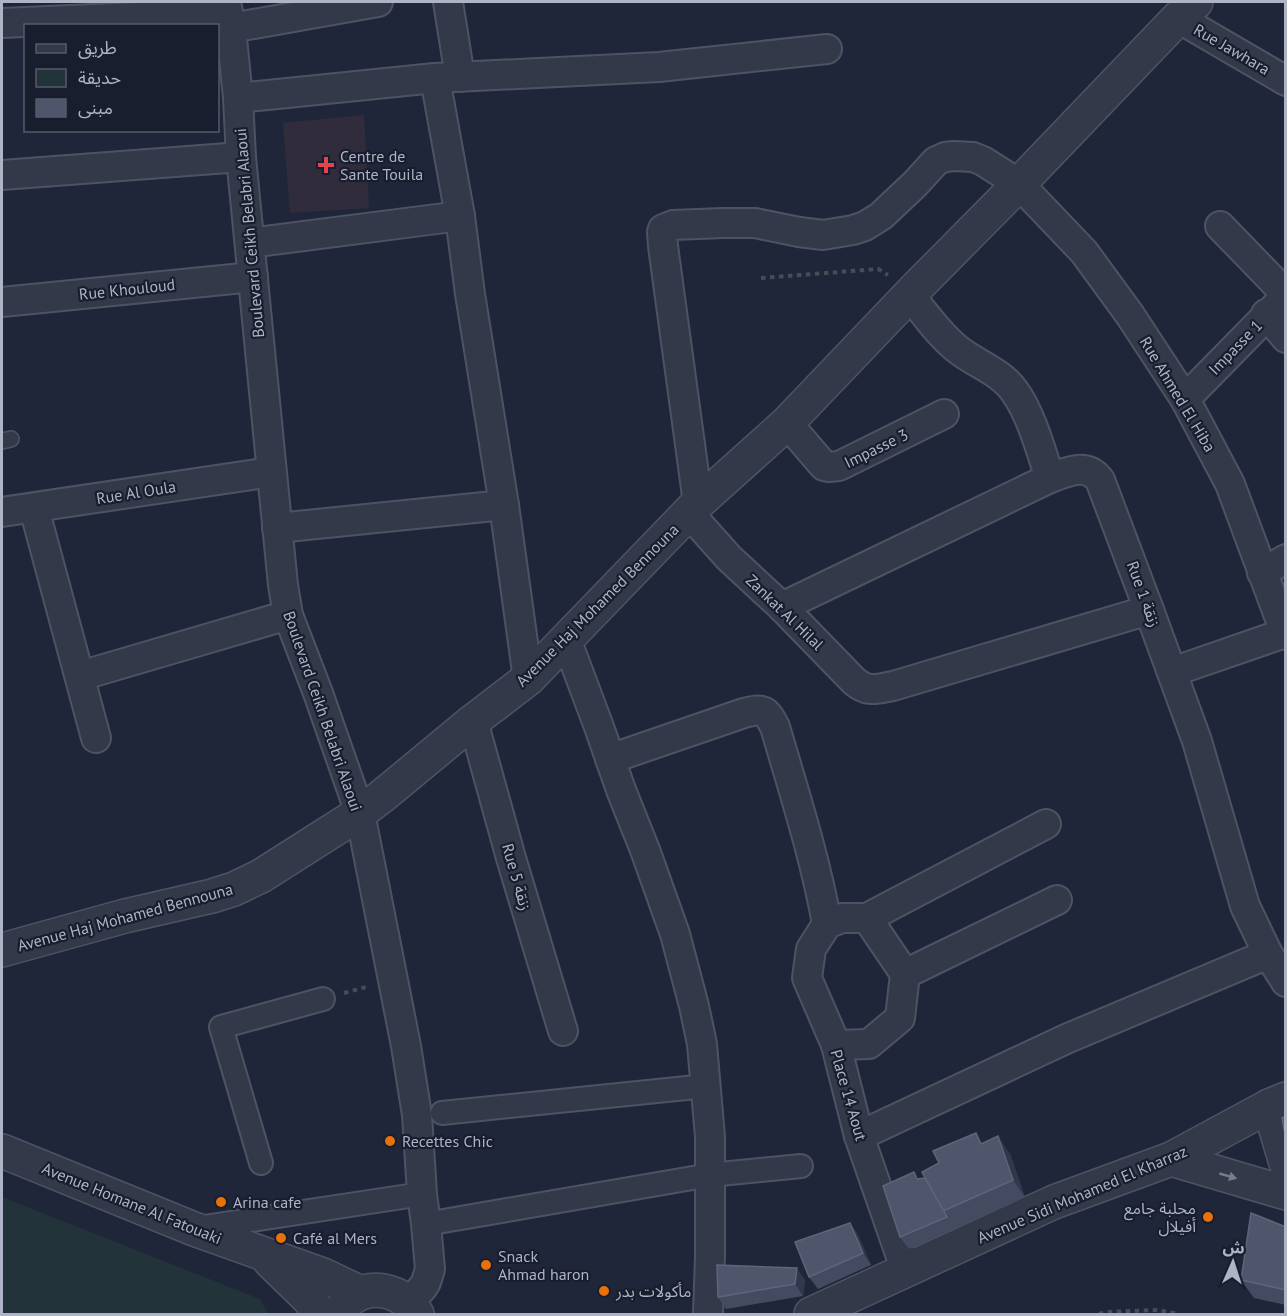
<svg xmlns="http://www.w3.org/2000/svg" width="1287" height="1316" viewBox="0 0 1287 1316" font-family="'PT Sans','Noto Sans Arabic',sans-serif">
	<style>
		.medical { fill: #312c3b }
		.green { fill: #22333a }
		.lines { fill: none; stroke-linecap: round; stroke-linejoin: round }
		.service-casing { stroke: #4e5364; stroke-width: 18 }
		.pedestrian-casing { stroke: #4e5364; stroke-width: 26 }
		.minor-casing { stroke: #4e5364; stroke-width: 32 }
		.tertiary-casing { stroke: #4e5364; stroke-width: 36 }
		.path { stroke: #405058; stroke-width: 4; stroke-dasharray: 4.5 4.5; stroke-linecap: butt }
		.service { stroke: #34394a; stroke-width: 15 }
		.pedestrian { stroke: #34394a; stroke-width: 22 }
		.minor { stroke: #34394a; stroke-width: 28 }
		.tertiary { stroke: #34394a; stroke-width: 33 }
		.wall { fill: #444b61 }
		.shaded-wall { fill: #31374c }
		.building { fill: #4f566c; stroke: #5e657a; stroke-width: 1.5 }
		.oneway { fill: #777c8e }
		.health-dot { fill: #e0444e; stroke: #191e2e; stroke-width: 2 }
		.food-dot { fill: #e8710a; stroke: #191e2e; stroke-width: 2 }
		.labels { text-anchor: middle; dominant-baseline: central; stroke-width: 4.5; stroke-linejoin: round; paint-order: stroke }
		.street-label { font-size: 16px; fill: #aeb3c6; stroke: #191e2e }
		.poi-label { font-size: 16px; fill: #aeb3c6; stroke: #191e2e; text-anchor: start }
	</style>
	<rect width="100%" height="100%" fill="#202639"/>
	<polygon class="medical" points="364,115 369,208 290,213 283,123"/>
	<polygon class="green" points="2,1197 260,1299 268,1314 2,1314"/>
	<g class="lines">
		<defs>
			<polyline id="service" points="2,441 11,439"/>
			<g id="pedestrian">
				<polyline points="442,1113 706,1086"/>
				<polyline points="261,1163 221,1027 323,999"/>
				<polyline points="426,1224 710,1175 801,1166"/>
				<polyline points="198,1228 422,1194"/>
			</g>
			<g id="minor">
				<polyline points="226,2 231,28 238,98 241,157 283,585 288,615 318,693 360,813 406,1046 417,1115 422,1194 426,1224 430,1269 426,1282 423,1287 409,1303"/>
				<polyline points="448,2 460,77"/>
				<polyline points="1178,18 1286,81"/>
				<polyline points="2,23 228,13"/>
				<polyline points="231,28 378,2"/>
				<polyline points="435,78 460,216 470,294 504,505 528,679"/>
				<polyline points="238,98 435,78 659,67 827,49"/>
				<polyline points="2,175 241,157"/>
				<polyline points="1220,226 1286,294"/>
				<polyline points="250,243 460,216"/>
				<path d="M 910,295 C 924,313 938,333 956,348 C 975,364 1001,371 1015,392 C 1031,414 1041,451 1050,478 C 1068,472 1086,462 1100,480 L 1149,610 L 1197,741 L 1245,906 L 1268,954 L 1286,982"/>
				<polyline points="2,302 253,277"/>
				<polyline points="1266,314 1286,338"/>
				<polyline points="1185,399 1286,296"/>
				<polyline points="787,423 824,466 828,467 839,466 944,414"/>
				<polyline points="698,503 663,246 662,232 663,229 673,225 723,223 755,223 799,232 823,235 853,230 865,226 881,216 915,184 936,161 945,157 954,156 973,157 983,161 1019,184 1084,252 1130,315 1185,399 1230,484 1286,635"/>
				<polyline points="34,508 96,738"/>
				<polyline points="2,512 271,472"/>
				<path d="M 688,512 L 729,558 L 782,607 L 854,681 C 868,693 876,689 893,686 L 1149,610"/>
				<polyline points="277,528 504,505"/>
				<polyline points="1262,573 1286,559"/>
				<polyline points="782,607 1050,478"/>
				<polyline points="566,639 599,727 621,790 645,850 675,934 694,1006 702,1044 710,1137 710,1257 708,1314"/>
				<polyline points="1172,672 1285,633"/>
				<polyline points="80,676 288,615"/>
				<polyline points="473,721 511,858 563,1031"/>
				<path d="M 610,759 L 744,713 C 763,708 766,709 775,727 C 794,792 815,857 827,924"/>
				<polyline points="827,924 811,949 807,978 836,1045 859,1136 906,1271"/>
				<polyline points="827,924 842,918 867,918 1046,824"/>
				<polyline points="905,974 1057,900"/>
				<polyline points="836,1045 869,1044 900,1018 905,974 867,918"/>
				<polyline points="859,1136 1066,1039 1268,954"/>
			</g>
			<g id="tertiary">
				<polyline points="2,950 125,916 212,896 234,889 261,876 360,813 381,797 473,721 528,679 698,503 787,423 915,289 1019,184 1178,18 1196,2"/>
				<polyline points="1269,1106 1286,1163"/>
				<polyline points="2,1151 194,1229 323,1275 361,1293"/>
				<polyline points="1171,1159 1286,1193"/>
				<polyline points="270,1261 308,1298 321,1314"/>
				<path d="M 339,1314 C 342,1311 344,1306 347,1302 C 368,1281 403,1290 417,1314"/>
				<polyline points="811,1314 1054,1202 1171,1159 1269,1106 1286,1099"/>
			</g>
		</defs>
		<use href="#service" class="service-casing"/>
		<use href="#pedestrian" class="pedestrian-casing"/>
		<use href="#minor" class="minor-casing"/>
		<use href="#tertiary" class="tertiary-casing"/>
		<g class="path">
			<polyline points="761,278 878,269 888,275"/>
			<polyline points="344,993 366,987"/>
			<polyline points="1099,1314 1106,1312 1157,1310 1179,1314"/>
		</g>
		<use href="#service" class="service"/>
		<use href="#pedestrian" class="pedestrian"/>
		<use href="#minor" class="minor"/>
		<use href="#tertiary" class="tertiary"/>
	</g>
	<g class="wall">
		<polygon points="984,1143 1010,1154 1025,1197 909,1249 900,1237 918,1179 925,1178"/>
		<polygon points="850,1223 858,1235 871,1265 818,1289 809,1277"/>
		<polygon points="1286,1227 1286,1305 1254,1298 1241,1280"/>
		<polygon points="805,1280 803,1296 726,1309 718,1297"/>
	</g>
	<g class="shaded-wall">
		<polygon points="998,1136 1010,1154 1025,1197 1013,1180"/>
		<polygon points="850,1223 858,1235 871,1265 863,1253"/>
		<polygon points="797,1268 805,1280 803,1296 795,1284"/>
	</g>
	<g class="building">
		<polygon points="1286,1116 1286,1139 1282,1118"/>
		<polygon points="976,1133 981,1144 998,1136 1013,1180 943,1211 922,1172 939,1163 933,1151"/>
		<polygon points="914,1172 917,1179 925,1178 947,1217 900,1237 883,1186"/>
		<polygon points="1251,1213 1286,1227 1286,1290 1241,1280"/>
		<polygon points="850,1223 863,1253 809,1277 795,1242"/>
		<polygon points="717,1265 797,1268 795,1284 718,1297"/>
	</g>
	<defs><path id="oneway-solid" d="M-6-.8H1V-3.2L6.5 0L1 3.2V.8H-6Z" transform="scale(1.5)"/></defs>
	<use class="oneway" href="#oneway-solid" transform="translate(1228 1176) rotate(16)"/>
	<path class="health-dot" d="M323 156h6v6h6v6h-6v6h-6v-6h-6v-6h6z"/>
	<g class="food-dot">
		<circle cx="390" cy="1141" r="6"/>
		<circle cx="221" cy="1202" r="6"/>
		<circle cx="1208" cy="1217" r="6"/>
		<circle cx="281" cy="1238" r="6"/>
		<circle cx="486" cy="1265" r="6"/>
		<circle cx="604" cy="1291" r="6"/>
	</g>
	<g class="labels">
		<g class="street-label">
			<text transform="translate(1232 49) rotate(30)">Rue Jawhara</text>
			<text transform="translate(249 233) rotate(-95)">Boulevard Ceikh Belabri Alaoui</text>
			<text transform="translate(127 289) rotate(-6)">Rue Khouloud</text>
			<text transform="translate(1235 347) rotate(-46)">Impasse 1</text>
			<text transform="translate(1178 394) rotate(59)">Rue Ahmed El Hiba</text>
			<text transform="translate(876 448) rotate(-26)">Impasse 3</text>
			<text transform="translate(136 492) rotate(-9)">Rue Al Oula</text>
			<text transform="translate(1144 594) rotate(70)">Rue 1 زنقة</text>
			<text transform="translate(597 605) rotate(-45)">Avenue Haj Mohamed Bennouna</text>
			<text transform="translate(785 612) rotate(44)">Zankat Al Hilal</text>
			<text transform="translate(323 711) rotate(71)">Boulevard Ceikh Belabri Alaoui</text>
			<text transform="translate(517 877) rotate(74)">Rue 5 زنقة</text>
			<text transform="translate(125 917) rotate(-15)">Avenue Haj Mohamed Bennouna</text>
			<text transform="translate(849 1095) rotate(74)">Place 14 Aout</text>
			<text transform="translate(1082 1194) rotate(-23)">Avenue Sidi Mohamed El Kharraz</text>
			<text transform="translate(132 1203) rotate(22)">Avenue Homane Al Fatouaki</text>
		</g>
		<g class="poi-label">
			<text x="340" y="156">Centre de<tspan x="340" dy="18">Sante Touila</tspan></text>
			<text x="402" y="1141">Recettes Chic</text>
			<text x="233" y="1202">Arina cafe</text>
			<text x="1196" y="1208" text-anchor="end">محلبة جامع<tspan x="1196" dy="18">أفيلال</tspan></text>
			<text x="293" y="1238">Café al Mers</text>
			<text x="498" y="1256">Snack<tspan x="498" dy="18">Ahmad haron</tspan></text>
			<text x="616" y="1291">مأكولات بدر</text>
		</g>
	</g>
	<rect width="1287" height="1316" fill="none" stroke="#aeb3c6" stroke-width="6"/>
	<rect x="24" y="24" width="195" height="108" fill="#191e2e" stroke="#555a6b" stroke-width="1.5"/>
	<rect x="36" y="44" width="30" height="9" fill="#34394a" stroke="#555a6b" stroke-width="1.5"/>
	<text x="78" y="54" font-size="18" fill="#aeb3c6">طريق</text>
	<rect x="36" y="69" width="30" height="18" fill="#22333a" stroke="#555a6b" stroke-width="1.5"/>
	<text x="78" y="84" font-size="18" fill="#aeb3c6">حديقة</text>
	<rect x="36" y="99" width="30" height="18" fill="#4f566c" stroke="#555a6b" stroke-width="1.5"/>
	<text x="78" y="114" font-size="18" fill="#aeb3c6">مبنى</text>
	<g transform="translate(1233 1262) rotate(3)" stroke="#191e2e" stroke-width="4.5" paint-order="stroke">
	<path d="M0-4.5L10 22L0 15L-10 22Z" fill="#aeb3c6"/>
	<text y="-9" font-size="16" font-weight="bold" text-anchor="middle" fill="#aeb3c6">ش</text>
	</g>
</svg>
